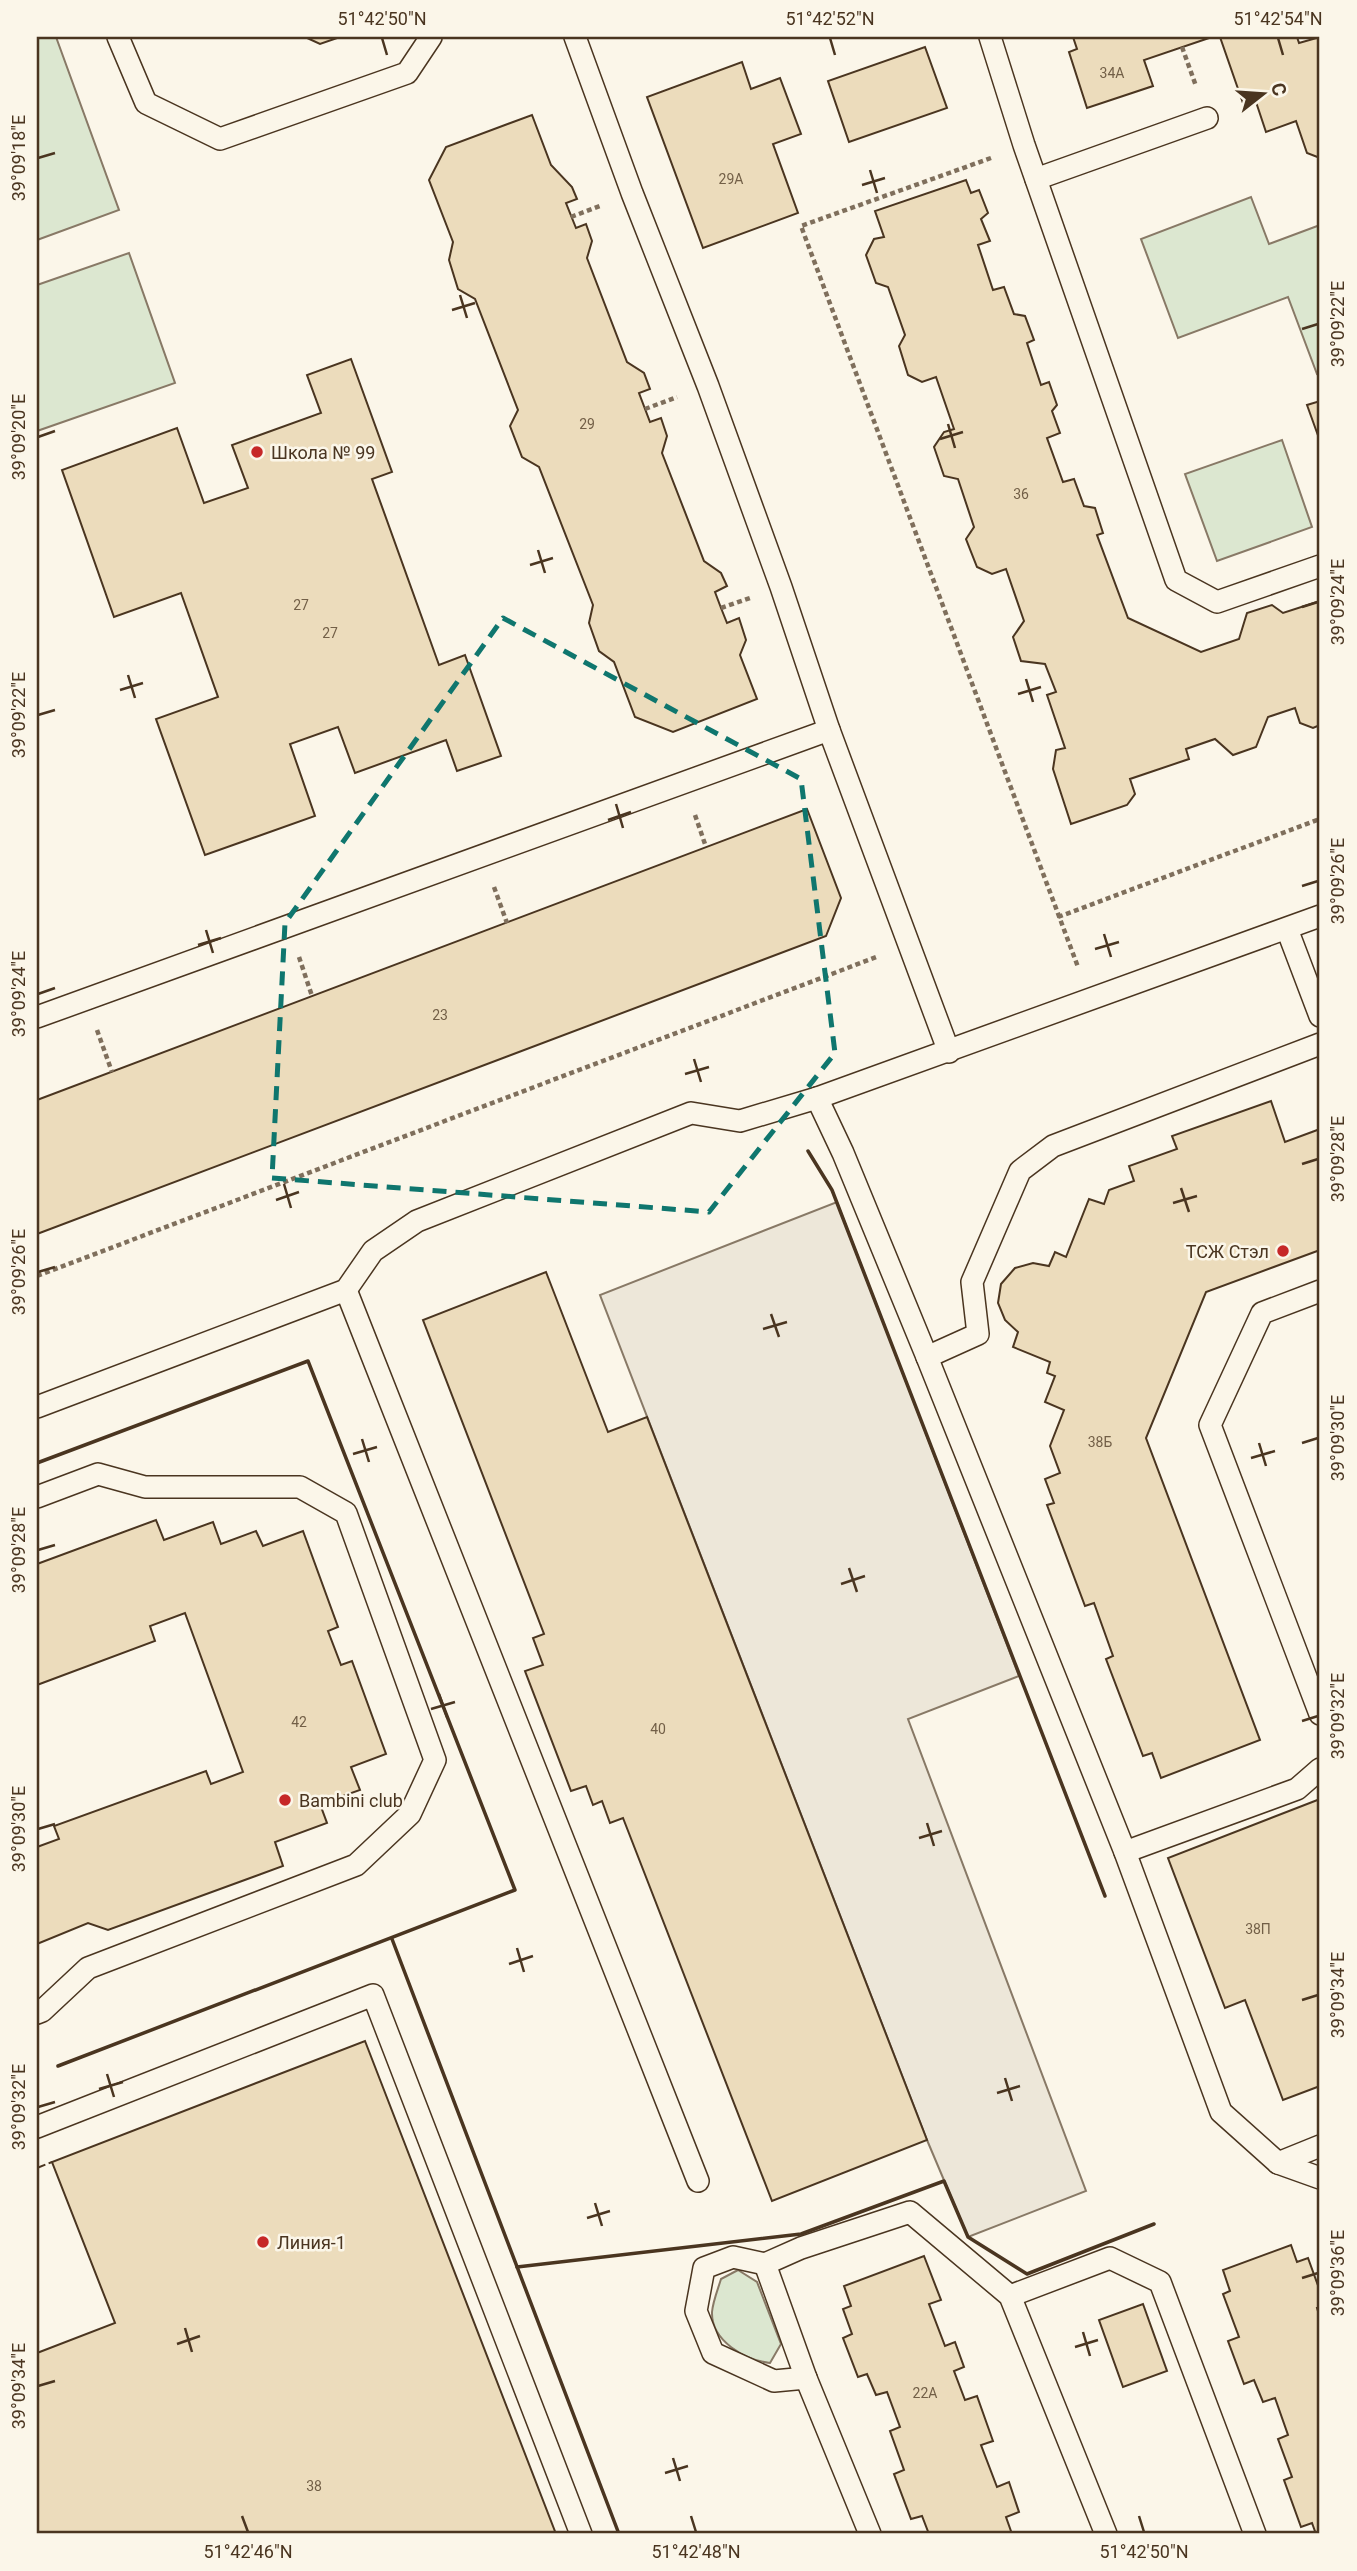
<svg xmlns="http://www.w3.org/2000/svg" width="1357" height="2571" viewBox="0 0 1357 2571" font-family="Roboto,sans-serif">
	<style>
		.green { fill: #dce7d0; stroke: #887966; stroke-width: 2 }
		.parking { fill: #ede7d9; stroke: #887966; stroke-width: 2 }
		.building { fill: #ecdcbc; stroke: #4a3520; stroke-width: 2 }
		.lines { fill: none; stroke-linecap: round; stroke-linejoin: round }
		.service-casing { stroke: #4a3520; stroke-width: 24 }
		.path { stroke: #7f6f5c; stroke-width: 4.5; stroke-dasharray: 5 3.5; stroke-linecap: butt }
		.service { stroke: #fbf6e9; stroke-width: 21 }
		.fence { stroke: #4a3520; stroke-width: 2; stroke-dasharray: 9 3.5; stroke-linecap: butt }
		.wall { stroke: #4a3520; stroke-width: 3.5 }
		.marked { fill: none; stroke: #0f766e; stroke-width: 5; stroke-dasharray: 14 9; stroke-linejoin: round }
		.ticks { fill: none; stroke: #4a3520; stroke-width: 2.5 }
		.poi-dot { fill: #c62828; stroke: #fbf6e9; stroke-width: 2.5 }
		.labels { text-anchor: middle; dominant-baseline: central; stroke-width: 5; stroke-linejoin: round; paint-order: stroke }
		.number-label { font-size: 14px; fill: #725f47 }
		.poi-label { font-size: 18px; fill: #4a3520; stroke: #fbf6e9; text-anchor: start }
		.neatline { fill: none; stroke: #4a3520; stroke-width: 2.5 }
		.ticks-label { font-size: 18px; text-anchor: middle; fill: #4a3520 }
	</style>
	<rect width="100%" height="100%" fill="#fbf6e9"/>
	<g class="green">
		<polygon points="37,37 56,37 119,210 37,240"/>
		<polygon points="1251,197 1269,244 1320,225 1320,373 1317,374 1288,297 1178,338 1141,239"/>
		<polygon points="129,253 175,383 37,431 37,285"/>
		<polygon points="1282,440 1312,527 1217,561 1185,474"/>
		<path d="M 738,2270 L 757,2282 L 781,2344 L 770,2363 C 745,2360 711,2341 712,2312 C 713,2301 718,2289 721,2279 Z"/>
	</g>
	<polygon class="parking" points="837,1202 1019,1676 908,1719 1086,2191 968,2237 927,2140 600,1295"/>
	<g class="building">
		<polygon points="305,37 340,37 320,44"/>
		<polygon points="1073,37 1212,37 1144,60 1153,86 1087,108 1069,52 1077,49"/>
		<polygon points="1220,37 1297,37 1299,43 1320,37 1320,158 1307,153 1296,121 1266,132 1256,102 1244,106"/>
		<polygon points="925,47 947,108 849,142 828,81"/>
		<polygon points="742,62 751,89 780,78 801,134 773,144 798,213 703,248 647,97"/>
		<polygon points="532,115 551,165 572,187 577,199 566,203 576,228 586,224 592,241 587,258 627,362 644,373 650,389 639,393 650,422 661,418 667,436 662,453 704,561 721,573 727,586 715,592 721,608 727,623 739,618 746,640 740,655 757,699 673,732 635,717 614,662 599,651 589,623 593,605 539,467 522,457 510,426 518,410 475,299 458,289 449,260 453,242 429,180 446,147"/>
		<polygon points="966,180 971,193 979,190 988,213 981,219 990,241 978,245 993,290 1004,287 1014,314 1025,316 1034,340 1027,343 1041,385 1049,382 1057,405 1052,411 1060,433 1047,438 1063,482 1074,479 1084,506 1095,508 1103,533 1097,535 1128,618 1201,652 1239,639 1247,613 1272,605 1283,613 1320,601 1320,725 1313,728 1300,723 1295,708 1268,717 1256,747 1233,755 1215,739 1186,749 1189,759 1130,779 1135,794 1127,805 1071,824 1053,769 1056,750 1065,748 1047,695 1056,692 1045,664 1021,661 1013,637 1024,621 1006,569 992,574 977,567 966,539 974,527 958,479 944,476 934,447 944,432 954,429 936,377 922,382 908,375 899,346 905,335 888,287 876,283 866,255 874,239 884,237 875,211"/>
		<polygon points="351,359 392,472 372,479 439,665 465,655 501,756 457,771 446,740 355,773 338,727 290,744 315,816 205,855 156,719 218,697 181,593 114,617 62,470 177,428 204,503 248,488 232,445 321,413 307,375"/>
		<polygon points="1320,401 1320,441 1307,405"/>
		<polygon points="807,809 841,898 826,936 37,1234 37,1100"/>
		<polygon points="1271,1101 1285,1142 1320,1129 1320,1250 1206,1292 1146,1438 1260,1740 1161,1778 1152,1753 1143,1756 1106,1659 1113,1656 1094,1603 1085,1606 1047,1505 1054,1503 1045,1479 1060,1473 1050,1446 1064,1410 1045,1402 1055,1376 1047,1373 1050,1362 1013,1347 1018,1332 1005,1320 998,1303 1001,1284 1015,1268 1033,1263 1049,1266 1055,1252 1066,1257 1089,1199 1104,1204 1109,1190 1134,1181 1129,1166 1177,1149 1172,1136"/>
		<polygon points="546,1272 608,1432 647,1417 927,2140 772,2201 623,1818 610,1823 602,1801 593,1805 586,1786 571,1791 525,1671 543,1665 533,1638 544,1634 423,1320"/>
		<polygon points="156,1520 164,1540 213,1522 221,1544 256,1531 263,1546 303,1531 338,1627 328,1631 341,1665 352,1661 386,1754 351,1767 360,1790 320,1804 327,1823 275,1842 283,1866 108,1930 88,1923 37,1944 37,1847 59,1839 54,1826 206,1771 211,1784 243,1772 185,1613 150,1626 155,1641 37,1685 37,1564"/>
		<polygon points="1320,1799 1320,2086 1283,2100 1245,2000 1225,2008 1168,1858"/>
		<polygon points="365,2041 556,2534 37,2534 37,2353 115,2323 52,2162"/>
		<polygon points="1291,2245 1297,2262 1308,2258 1320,2291 1320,2307 1317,2308 1320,2318 1320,2534 1316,2534 1312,2523 1301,2527 1284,2480 1292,2477 1278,2439 1288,2435 1275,2398 1263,2402 1254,2380 1244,2384 1228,2341 1239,2337 1223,2294 1230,2291 1223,2270"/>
		<polygon points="924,2256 941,2300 929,2304 945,2346 955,2342 964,2367 954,2371 965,2400 977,2396 993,2441 981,2445 997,2487 1009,2482 1019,2512 1006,2517 1012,2534 929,2534 922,2516 911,2519 894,2474 904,2470 890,2431 900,2427 887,2392 876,2395 867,2374 858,2377 843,2338 852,2334 843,2309 851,2306 844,2286"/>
		<polygon points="1143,2304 1167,2371 1123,2387 1099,2320"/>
	</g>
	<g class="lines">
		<defs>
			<g id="service">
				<polyline points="118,37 146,103 220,139 407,73 431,37"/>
				<polyline points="575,37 632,193 708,386 781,587 829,730 949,1052"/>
				<polyline points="990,37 1024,145 1176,580 1217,602 1320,566"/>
				<polyline points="1036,179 1207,118"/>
				<polyline points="1287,929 1320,1016"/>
				<polyline points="37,1017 829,730"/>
				<polyline points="817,1098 843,1153 927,1357 1125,1852 1221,2112 1278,2163 1320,2178"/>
				<polyline points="346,1290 698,2181"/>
				<polyline points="1320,1291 1262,1313 1210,1425 1320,1714"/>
				<polyline points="927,1357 978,1334 972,1282 1020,1171 1053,1146 1320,1044"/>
				<polyline points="37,1407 346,1290 373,1251 417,1221 691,1113 740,1121 817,1098 1320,916"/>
				<polyline points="37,1497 98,1474 145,1487 300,1487 346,1513 435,1760 410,1814 356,1865 88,1968 42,2011 37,2013"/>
				<polyline points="1125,1852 1297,1789 1320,1769"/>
				<polyline points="37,2127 373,1995 581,2534"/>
				<polyline points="1278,2163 1320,2146"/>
				<polyline points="765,2264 733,2257 704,2268 696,2311 713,2353 774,2381 806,2378"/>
				<polyline points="1010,2296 1110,2258 1160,2282 1255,2534"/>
				<polyline points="870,2534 806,2378 765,2264 801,2248 910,2212 1010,2296 1106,2534"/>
			</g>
		</defs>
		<use href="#service" class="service-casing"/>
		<g class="path">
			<polyline points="1182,47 1196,86"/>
			<polyline points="991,158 801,226 1078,967"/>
			<polyline points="571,217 600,206"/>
			<polyline points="645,409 677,397"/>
			<polyline points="721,608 750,598"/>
			<polyline points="695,815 706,847"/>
			<polyline points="494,887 507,923"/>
			<polyline points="1058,917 1320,819"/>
			<polyline points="299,957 312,996"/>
			<polyline points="97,1030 112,1072"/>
			<polyline points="37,1276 879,956"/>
		</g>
		<use href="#service" class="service"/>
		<polyline class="fence" points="37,2168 52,2162"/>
		<g class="wall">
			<polyline points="808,1151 832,1190 1105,1896"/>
			<polyline points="37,1463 308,1361 515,1890 58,2066"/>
			<polyline points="392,1939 619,2534"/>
			<polyline points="517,2267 801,2234 944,2181 968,2237 1027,2274 1154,2224"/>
		</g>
	</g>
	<path class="marked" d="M 503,618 L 801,779 L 835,1053 L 709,1212 L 272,1178 L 285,923 Z"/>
	<path class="ticks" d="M 382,38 L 387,55M 830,38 L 835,55M 1278,38 L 1283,55M 38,158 L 55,153M 870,170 L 877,193M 862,185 L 885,178M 460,295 L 467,318M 452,310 L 475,303M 1302,329 L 1318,324M 948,424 L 955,448M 38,437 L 55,431M 940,439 L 963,432M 538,550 L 545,573M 530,565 L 553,558M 1302,607 L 1318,602M 128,675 L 135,698M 1026,679 L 1033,702M 120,690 L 143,683M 1018,694 L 1041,687M 38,715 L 55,710M 616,804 L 623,828M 608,820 L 631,812M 1302,886 L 1318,881M 206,930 L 213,953M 1104,934 L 1111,957M 198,945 L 221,938M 1095,949 L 1119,942M 38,994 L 55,988M 694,1059 L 701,1082M 685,1074 L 709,1067M 1302,1164 L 1318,1159M 284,1184 L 291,1208M 1181,1188 L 1189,1212M 276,1200 L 299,1192M 1173,1203 L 1197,1196M 38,1272 L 55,1267M 771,1314 L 779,1337M 763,1329 L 787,1322M 362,1439 L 369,1462M 1259,1443 L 1266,1466M 1302,1443 L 1318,1438M 353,1454 L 377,1447M 1251,1458 L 1275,1451M 38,1550 L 55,1545M 849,1568 L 857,1592M 841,1584 L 865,1576M 439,1694 L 447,1717M 431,1709 L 455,1702M 1302,1721 L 1318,1716M 927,1823 L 934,1846M 38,1829 L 55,1824M 919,1838 L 942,1831M 517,1948 L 524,1972M 509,1964 L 533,1956M 1302,2000 L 1318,1995M 107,2074 L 114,2097M 1005,2078 L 1012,2101M 99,2089 L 123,2082M 997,2093 L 1020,2086M 38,2107 L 55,2102M 595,2203 L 602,2226M 587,2218 L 610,2211M 1302,2278 L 1318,2273M 185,2328 L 192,2352M 1083,2332 L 1090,2356M 177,2344 L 200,2336M 1075,2347 L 1098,2340M 38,2386 L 55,2381M 673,2458 L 680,2481M 665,2473 L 688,2466M 242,2516 L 248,2532M 691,2516 L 696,2532M 1139,2516 L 1144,2532"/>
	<g class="poi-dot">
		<circle cx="257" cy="452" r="7"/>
		<circle cx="1283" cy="1251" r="7"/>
		<circle cx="285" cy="1800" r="7"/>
		<circle cx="263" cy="2242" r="7"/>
	</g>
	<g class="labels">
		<g class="number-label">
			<text x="1112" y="73">34А</text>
			<text x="731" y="179">29А</text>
			<text x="587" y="424">29</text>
			<text x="1021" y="494">36</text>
			<text x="301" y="605">27</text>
			<text x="330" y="633">27</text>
			<text x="440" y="1015">23</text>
			<text x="1100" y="1442">38Б</text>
			<text x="299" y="1722">42</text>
			<text x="658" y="1729">40</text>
			<text x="1258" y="1929">38П</text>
			<text x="925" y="2393">22А</text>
			<text x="314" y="2486">38</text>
		</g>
		<g class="poi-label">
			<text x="271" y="452">Школа № 99</text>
			<text x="1269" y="1251" text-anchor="end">ТСЖ Стэл</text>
			<text x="299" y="1800">Bambini club</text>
			<text x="277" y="2242">Линия-1</text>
		</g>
	</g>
	<rect width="1357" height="2571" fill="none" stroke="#fbf6e9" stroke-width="77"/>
	<g transform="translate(1263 94) rotate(73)" stroke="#fbf6e9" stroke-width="5" paint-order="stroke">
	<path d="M0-5L12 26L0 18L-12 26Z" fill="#4a3520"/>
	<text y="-10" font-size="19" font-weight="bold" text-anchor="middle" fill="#4a3520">С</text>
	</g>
	<rect x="38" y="38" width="1280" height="2494" class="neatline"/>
	<g class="ticks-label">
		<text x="382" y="25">51°42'50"N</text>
		<text x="830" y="25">51°42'52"N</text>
		<text x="1278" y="25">51°42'54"N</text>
		<text transform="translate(19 158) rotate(-90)" y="6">39°09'18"E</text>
		<text transform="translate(1338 324) rotate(-90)" y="6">39°09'22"E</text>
		<text transform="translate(19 437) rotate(-90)" y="6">39°09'20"E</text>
		<text transform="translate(1338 602) rotate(-90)" y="6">39°09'24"E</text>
		<text transform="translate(19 715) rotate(-90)" y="6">39°09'22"E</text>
		<text transform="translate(1338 881) rotate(-90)" y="6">39°09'26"E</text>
		<text transform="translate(19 994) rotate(-90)" y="6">39°09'24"E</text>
		<text transform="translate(1338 1159) rotate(-90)" y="6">39°09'28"E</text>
		<text transform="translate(19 1272) rotate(-90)" y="6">39°09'26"E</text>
		<text transform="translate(1338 1438) rotate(-90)" y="6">39°09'30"E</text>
		<text transform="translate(19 1550) rotate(-90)" y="6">39°09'28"E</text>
		<text transform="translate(1338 1716) rotate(-90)" y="6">39°09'32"E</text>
		<text transform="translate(19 1829) rotate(-90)" y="6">39°09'30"E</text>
		<text transform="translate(1338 1995) rotate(-90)" y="6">39°09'34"E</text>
		<text transform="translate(19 2107) rotate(-90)" y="6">39°09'32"E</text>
		<text transform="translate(1338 2273) rotate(-90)" y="6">39°09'36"E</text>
		<text transform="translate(19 2386) rotate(-90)" y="6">39°09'34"E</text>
		<text x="248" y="2558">51°42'46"N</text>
		<text x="696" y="2558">51°42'48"N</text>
		<text x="1144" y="2558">51°42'50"N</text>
	</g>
</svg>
